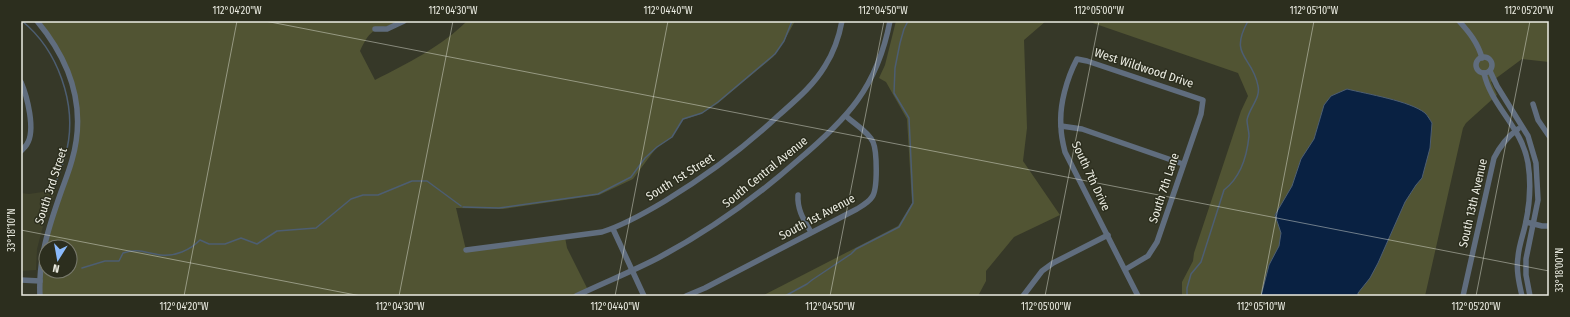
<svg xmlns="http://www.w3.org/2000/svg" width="1570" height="317" viewBox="0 0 1570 317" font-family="'Fira Sans Condensed',sans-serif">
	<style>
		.built { fill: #40422b }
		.green { fill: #515433; fill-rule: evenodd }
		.water { fill: #092142; stroke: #4d5e72 }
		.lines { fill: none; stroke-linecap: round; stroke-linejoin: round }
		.stream { stroke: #4d5e72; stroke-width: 1.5 }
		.minor { stroke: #606d7e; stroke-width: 5.5 }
		.ticks { fill: none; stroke: #ecede3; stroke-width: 1; stroke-opacity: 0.45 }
		.labels { text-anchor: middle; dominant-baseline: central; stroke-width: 3; stroke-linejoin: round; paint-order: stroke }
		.street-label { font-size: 12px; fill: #ecede3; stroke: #2c2e1e }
		.neatline { fill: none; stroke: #ecede3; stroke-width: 1.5 }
		.ticks-label { font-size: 10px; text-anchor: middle; fill: #ecede3 }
	</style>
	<rect width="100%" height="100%" fill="#363828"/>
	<polygon class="built" points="56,190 43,226 37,249 36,270 21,271 21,193 29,194"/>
	<g class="green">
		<path d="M 37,21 L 400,21 L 400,23 C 376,29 371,27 360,51 L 375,80 C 408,63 441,47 467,21 L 795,21 L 783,43 L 773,57 L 717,104 L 701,114 L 682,120 L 671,138 L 656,148 L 633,179 L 599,195 L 503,209 L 456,208 L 466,250 L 565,237 L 567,248 L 588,290 L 576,296 L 40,296 L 44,246 L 72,162 L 78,122 L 69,72 ZM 46,247 L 70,247 L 70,271 L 46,271 Z"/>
		<polygon points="896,21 1046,21 1024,40 1027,128 1023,161 1060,215 1014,237 986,271 986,281 978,296 762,296 898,226 912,203 907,119 886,82 879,78 885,65"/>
		<polygon points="1087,21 1549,21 1549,64 1549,62 1522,59 1491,82 1497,95 1466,123 1463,128 1425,296 1182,296 1182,282 1193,261 1194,253 1241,111 1248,96 1238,73"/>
	</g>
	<path class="water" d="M 1347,89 C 1367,94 1410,101 1425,113 C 1428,116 1430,120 1432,123 L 1430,148 L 1422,178 L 1416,185 L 1405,202 L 1378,263 L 1370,278 L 1358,293 L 1358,296 L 1261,296 L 1269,265 L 1279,246 L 1281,233 L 1275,215 L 1292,186 L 1301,159 L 1314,139 L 1324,105 L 1331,96 Z"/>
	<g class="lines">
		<g class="stream">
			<path d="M 22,21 C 58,50 77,104 67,149 C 64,163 58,176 53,190"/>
			<polyline points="463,207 499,208 598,194 631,177 645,158 657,147 672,137 683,119 702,113 718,102 775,54 784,41 792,21"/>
			<path d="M 82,268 L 105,261 L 119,261 L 123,253 C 139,248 145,253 160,255 C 175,257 190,250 200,240 L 209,244 L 225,244 L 241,238 L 257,244 L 277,231 L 316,228 L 351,199 L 363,195 L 378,195 L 412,181 L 427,181 L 461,206"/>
			<polyline points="785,296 807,284 812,280 851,254 856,249 899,227 913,203 909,118 894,93 895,68 900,43 904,29 908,21"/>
			<path d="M 1187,296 L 1187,288 L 1191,274 L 1201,262 L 1224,190 C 1241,177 1247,156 1249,136 C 1249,131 1247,125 1247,120 C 1249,108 1261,98 1258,86 C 1253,56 1228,57 1248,21"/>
		</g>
		<g class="minor">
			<path d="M 37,21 C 71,62 87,108 72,160 C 69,171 65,181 61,192 C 49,226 38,259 40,296"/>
			<path d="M 1459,21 C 1469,32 1478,43 1482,58"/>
			<polyline points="375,29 387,29 404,21"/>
			<circle cx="1484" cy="65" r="8"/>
			<polyline points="1490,71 1497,86 1528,136 1536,163 1538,200 1526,259 1526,275 1530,296"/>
			<path d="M 1484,73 C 1491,106 1522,127 1528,163 C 1531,182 1530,202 1526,221 C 1524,233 1519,244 1518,257 C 1516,270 1519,283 1522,296"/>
			<path d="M 21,82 C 27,96 36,130 27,144 C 26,146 23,149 21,151"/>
			<polyline points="1533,104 1538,120 1549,136"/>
			<polyline points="1061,126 1082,129 1183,164"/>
			<path d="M 798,195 C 797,210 804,220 811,232"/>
			<polyline points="1526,222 1542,226 1549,226"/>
			<polyline points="613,229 644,296"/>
			<path d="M 466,250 L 602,232 C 624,225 645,213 665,201 C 706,176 744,148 779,115 C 796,100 813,86 825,66 C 834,52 839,37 842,21"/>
			<path d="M 1126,269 L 1148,256 L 1157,242 L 1201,114 L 1203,100 L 1087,61 L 1077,59 C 1067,78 1059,105 1061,127 C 1061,136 1063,144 1065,152 L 1138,296"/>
			<polyline points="21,280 40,281"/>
			<path d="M 576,296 C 603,283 631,272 658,258 C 709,231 754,199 797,161 C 847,119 877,88 890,21"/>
			<path d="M 686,296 L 705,288 L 857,209 C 862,206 869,202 872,197 C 878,189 877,151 873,142 C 868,131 854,124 846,116"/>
			<polyline points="1023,296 1042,271 1053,263 1108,235"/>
			<path d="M 1463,296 L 1494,158 C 1500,146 1507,137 1518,129"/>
		</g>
	</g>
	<path class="ticks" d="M 265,21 L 1549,271M 21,26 L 22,21M 21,230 L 361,296M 184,296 L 237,21M 399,296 L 453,21M 615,296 L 668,21M 830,296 L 884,21M 1045,296 L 1099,21M 1261,296 L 1314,21M 1476,296 L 1530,21"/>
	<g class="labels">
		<g class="street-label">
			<text transform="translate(1144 68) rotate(18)">West Wildwood Drive</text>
			<text transform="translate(765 172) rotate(-39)">South Central Avenue</text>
			<text transform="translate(1091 176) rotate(65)">South 7th Drive</text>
			<text transform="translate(680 177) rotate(-32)">South 1st Street</text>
			<text transform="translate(51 186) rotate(-72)">South 3rd Street</text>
			<text transform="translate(1164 188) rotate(-72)">South 7th Lane</text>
			<text transform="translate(1473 203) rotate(-77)">South 13th Avenue</text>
			<text transform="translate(817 217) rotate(-28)">South 1st Avenue</text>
		</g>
	</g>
	<rect width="1570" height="317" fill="none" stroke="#2c2e1e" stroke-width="44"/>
	<g transform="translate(58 259) rotate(191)"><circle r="19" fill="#2c2e1e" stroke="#797a6d"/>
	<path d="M0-3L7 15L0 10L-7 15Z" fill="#8abafc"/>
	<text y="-6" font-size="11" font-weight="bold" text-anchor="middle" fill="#ecede3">N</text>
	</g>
	<rect x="22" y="22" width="1526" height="273" class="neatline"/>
	<g class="ticks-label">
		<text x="237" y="14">112°04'20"W</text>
		<text x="453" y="14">112°04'30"W</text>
		<text x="668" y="14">112°04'40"W</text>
		<text x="883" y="14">112°04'50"W</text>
		<text x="1099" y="14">112°05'00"W</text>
		<text x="1314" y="14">112°05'10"W</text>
		<text x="1529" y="14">112°05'20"W</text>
		<text transform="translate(11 230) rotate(-90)" y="4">33°18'10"N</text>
		<text transform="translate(1559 270) rotate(-90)" y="4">33°18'00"N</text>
		<text x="184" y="310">112°04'20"W</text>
		<text x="400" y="310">112°04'30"W</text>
		<text x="615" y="310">112°04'40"W</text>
		<text x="830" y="310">112°04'50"W</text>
		<text x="1046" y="310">112°05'00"W</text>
		<text x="1261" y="310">112°05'10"W</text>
		<text x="1476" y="310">112°05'20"W</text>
	</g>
</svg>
